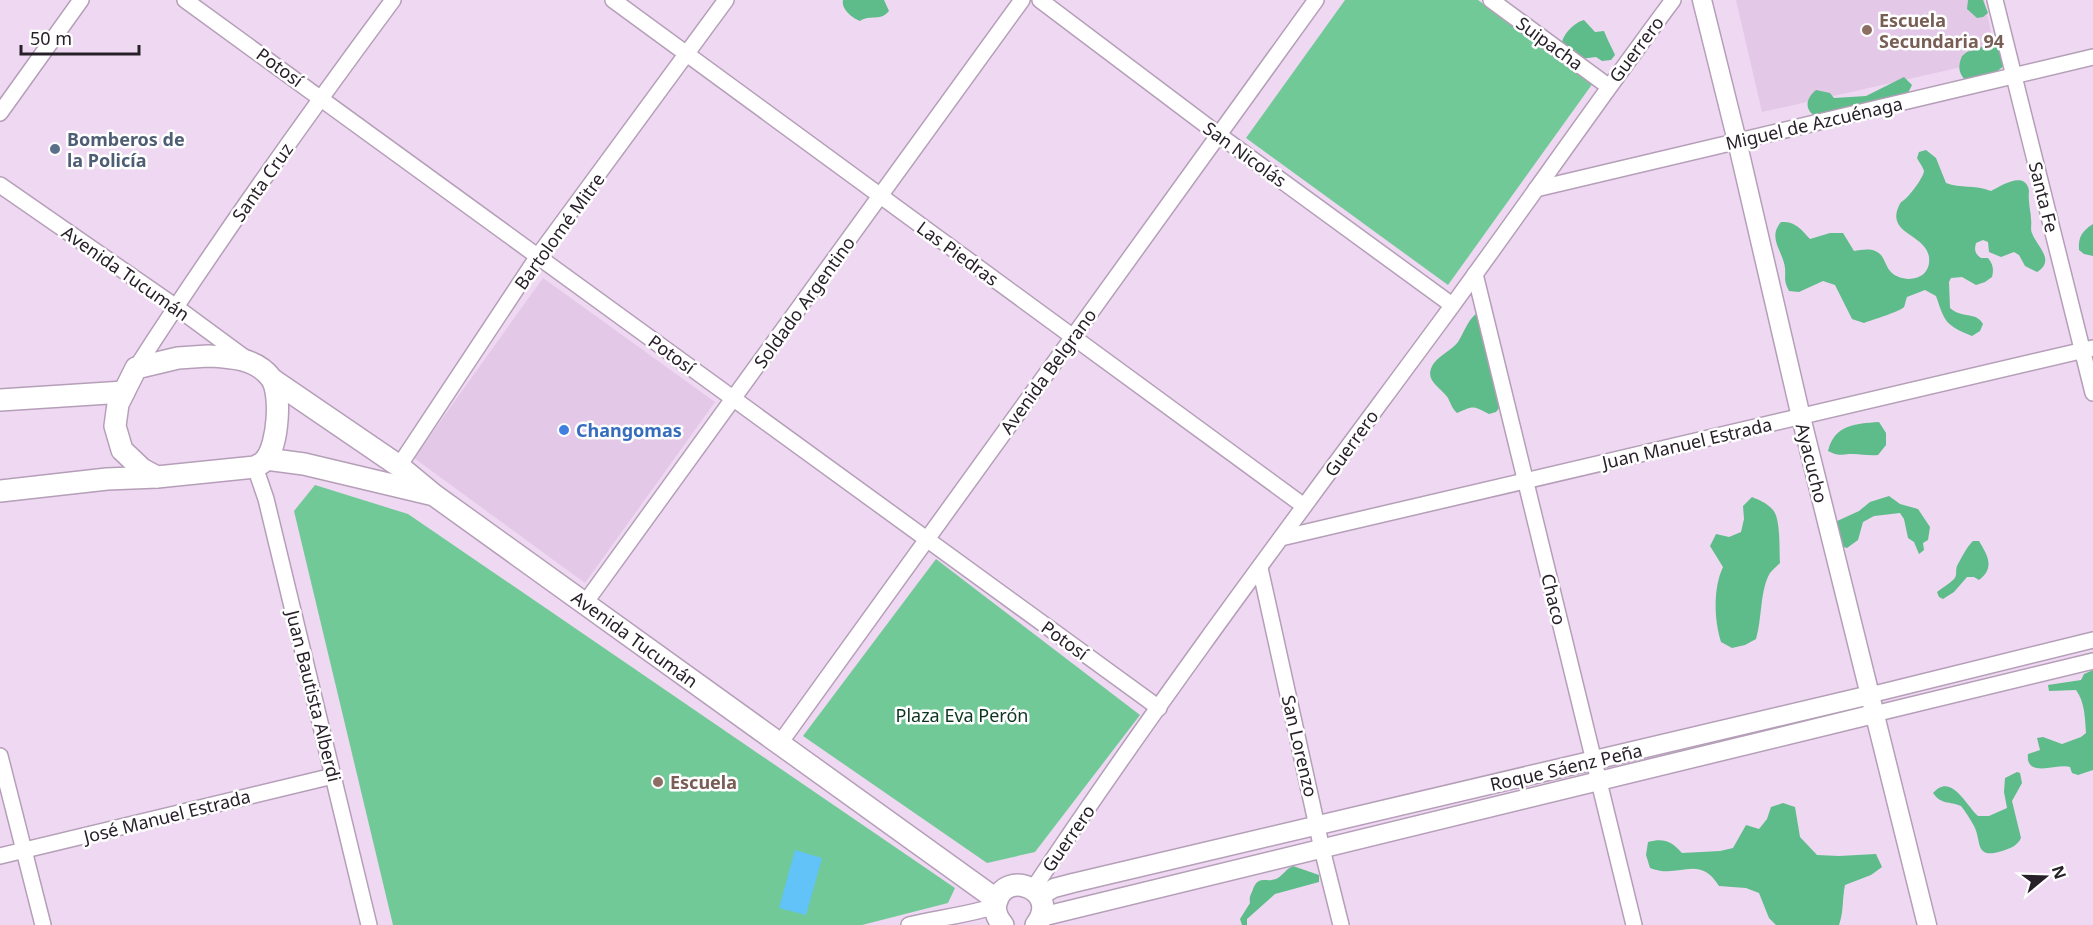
<svg xmlns="http://www.w3.org/2000/svg" width="2093" height="925" viewBox="0 0 2093 925" font-family="'Noto Sans',sans-serif">
	<style>
		.built { fill: #e3c8e7 }
		.green { fill: #72c998 }
		.forest { fill: #5dbc89 }
		.water { fill: #61c3f8 }
		.lines { fill: none; stroke-linecap: round; stroke-linejoin: round }
		.minor-casing { stroke: #b59fb8; stroke-width: 18 }
		.tertiary-casing { stroke: #b59fb8; stroke-width: 21 }
		.secondary-casing { stroke: #b59fb8; stroke-width: 24 }
		.minor { stroke: #fff; stroke-width: 15 }
		.tertiary { stroke: #fff; stroke-width: 18 }
		.secondary { stroke: #fff; stroke-width: 21 }
		.education-dot { fill: #8d6e63; stroke: #fff; stroke-width: 2 }
		.service-dot { fill: #5c6f8a; stroke: #fff; stroke-width: 2 }
		.shop-dot { fill: #3f7fe0; stroke: #fff; stroke-width: 2 }
		.labels { text-anchor: middle; dominant-baseline: central; stroke-width: 5; stroke-linejoin: round; paint-order: stroke }
		.education-label { font-size: 18px; font-weight: bold; fill: #785e54; stroke: #fff; text-anchor: start }
		.street-label { font-size: 18px; fill: #282029; stroke: #fff }
		.service-label { font-size: 18px; font-weight: bold; fill: #4e5e75; stroke: #fff; text-anchor: start }
		.shop-label { font-size: 18px; font-weight: bold; fill: #366cbe; stroke: #fff; text-anchor: start }
		.park-label { font-size: 18px; fill: #0b3520; stroke: #fff }
	</style>
	<rect width="100%" height="100%" fill="#efd8f2"/>
	<g class="built">
		<polygon points="1736,0 1984,0 1997,59 1762,112"/>
		<polygon points="543,278 715,402 585,583 414,458"/>
	</g>
	<g class="green">
		<polygon points="1345,0 1478,0 1593,83 1448,285 1246,138"/>
		<polygon points="315,485 408,514 955,888 948,903 862,925 393,925 294,511"/>
		<polygon points="936,559 1140,715 1035,852 987,863 803,736"/>
	</g>
	<g class="forest">
		<path d="M 843,0 L 884,0 L 889,11 C 880,22 870,14 860,21 C 852,18 841,9 843,0 Z"/>
		<polygon points="1968,0 1983,0 1988,13 1983,17 1977,18 1967,9"/>
		<path d="M 1584,20 L 1595,32 L 1604,31 C 1607,39 1611,46 1615,55 L 1611,60 L 1602,61 L 1596,57 L 1580,59 L 1562,43 C 1563,34 1575,22 1584,20 Z"/>
		<path d="M 1994,43 L 1999,46 L 2005,65 L 1991,76 L 1965,80 C 1958,72 1958,66 1962,56 L 1967,52 Z"/>
		<path d="M 1904,77 L 1912,85 L 1906,97 L 1815,116 C 1804,109 1806,98 1816,90 L 1830,93 L 1834,98 L 1866,96 Z"/>
		<path d="M 1926,150 L 1936,158 L 1946,183 C 1961,189 1974,184 1991,191 C 2001,186 2022,172 2028,187 C 2030,191 2028,196 2029,200 C 2029,207 2031,213 2031,219 C 2032,224 2030,229 2032,233 C 2037,247 2056,260 2037,272 L 2025,266 L 2019,255 L 2014,252 L 2001,257 L 1989,252 L 1988,242 L 1983,240 L 1976,243 C 1974,250 1975,254 1981,258 L 1988,258 C 1993,264 1994,269 1992,277 L 1985,282 L 1976,285 L 1962,277 L 1951,278 L 1949,282 L 1950,308 C 1962,319 1976,311 1983,324 L 1980,331 L 1972,336 C 1945,325 1945,322 1936,296 L 1925,290 L 1907,297 C 1906,299 1905,305 1904,307 C 1901,311 1872,320 1864,323 L 1852,319 L 1835,285 L 1823,281 L 1799,292 L 1789,291 C 1783,279 1786,279 1785,268 C 1783,251 1767,238 1781,222 C 1795,221 1801,229 1810,239 L 1830,233 L 1843,233 L 1854,251 C 1861,250 1871,248 1877,252 C 1884,255 1885,265 1890,271 C 1901,284 1932,282 1929,257 C 1926,233 1882,234 1901,202 C 1907,200 1924,177 1924,171 C 1923,167 1919,162 1917,158 L 1919,152 Z"/>
		<path d="M 2093,224 L 2093,256 L 2084,254 L 2079,250 C 2078,237 2082,231 2093,224 Z"/>
		<path d="M 1479,312 L 1500,407 L 1496,412 L 1489,414 C 1473,406 1475,405 1457,413 C 1452,408 1451,404 1448,398 C 1441,387 1422,380 1434,363 C 1440,355 1452,350 1458,342 C 1465,331 1468,318 1479,312 Z"/>
		<path d="M 1879,422 L 1886,433 L 1886,445 L 1878,455 C 1868,456 1862,454 1853,454 C 1840,454 1840,457 1828,451 C 1835,424 1855,424 1879,422 Z"/>
		<polygon points="1889,496 1900,504 1918,509 1930,527 1928,540 1923,543 1924,550 1919,554 1914,542 1908,538 1904,519 1900,513 1874,516 1863,522 1858,540 1847,548 1840,546 1835,522 1859,511 1870,502"/>
		<path d="M 1752,497 C 1759,500 1767,503 1773,510 C 1781,519 1779,550 1780,563 C 1777,566 1773,569 1770,573 C 1760,589 1762,620 1756,639 L 1745,645 L 1732,648 L 1721,642 C 1714,620 1713,588 1723,567 L 1710,546 L 1716,534 L 1729,537 L 1741,532 L 1744,519 L 1743,506 Z"/>
		<path d="M 1973,541 L 1979,541 C 1988,556 1995,568 1979,580 L 1974,577 L 1967,577 L 1954,592 L 1943,599 L 1939,597 L 1937,592 C 1942,588 1949,584 1953,580 C 1958,576 1955,571 1957,566 C 1960,560 1968,545 1973,541 Z"/>
		<path d="M 2093,670 L 2093,770 L 2078,775 L 2072,773 L 2070,767 C 2058,763 2025,779 2028,754 L 2040,750 L 2037,738 L 2043,737 L 2062,744 L 2081,737 L 2086,733 C 2085,719 2085,702 2076,690 L 2049,691 L 2048,685 L 2081,680 L 2084,674 Z"/>
		<path d="M 2017,772 L 2020,773 L 2022,783 L 2012,801 L 2021,838 C 2017,846 2011,848 2002,851 C 1974,860 1982,841 1974,826 C 1970,819 1966,812 1961,806 C 1950,801 1941,805 1933,793 C 1951,772 1966,805 1978,816 L 1989,816 L 2007,808 L 2004,792 L 2005,778 Z"/>
		<path d="M 1783,803 L 1795,807 L 1800,837 L 1817,855 L 1839,856 L 1876,854 L 1882,867 L 1871,875 L 1845,885 C 1842,899 1844,911 1839,925 L 1776,925 L 1769,918 L 1759,893 L 1746,888 L 1719,886 C 1698,853 1679,880 1650,868 L 1646,855 L 1648,842 C 1664,838 1671,841 1682,853 L 1720,851 L 1733,848 L 1746,825 L 1759,829 L 1767,819 L 1771,807 Z"/>
		<path d="M 1293,866 L 1319,875 L 1319,882 L 1275,894 L 1247,919 L 1247,925 L 1242,925 L 1240,919 L 1250,903 C 1249,896 1251,895 1253,889 C 1259,874 1267,884 1278,878 C 1284,874 1286,869 1293,866 Z"/>
	</g>
	<polygon class="water" points="795,850 822,858 806,915 779,908"/>
	<g class="lines">
		<defs>
			<g id="minor">
				<polyline points="185,0 1159,708"/>
				<polyline points="613,0 1304,506"/>
				<polyline points="1040,0 1219,135 1452,305"/>
				<polyline points="1491,0 1608,86"/>
				<polyline points="1995,0 2093,393"/>
				<polyline points="0,113 81,0"/>
				<polyline points="0,185 176,307 248,360"/>
				<polyline points="1536,189 2093,57"/>
				<polyline points="1475,274 1634,925"/>
				<path d="M 136,368 C 217,242 304,120 393,0"/>
				<polyline points="399,466 538,256 726,0"/>
				<polyline points="255,467 266,499 369,925"/>
				<polyline points="1281,538 2093,348"/>
				<polyline points="1260,568 1322,849 1341,925"/>
				<polyline points="585,603 1022,0"/>
				<polyline points="1870,695 2093,640"/>
				<polyline points="1874,714 2093,661"/>
				<polyline points="780,743 1316,0"/>
				<polyline points="0,756 43,925"/>
				<polyline points="0,856 333,776"/>
				<path d="M 1033,889 C 1162,695 1303,508 1441,321 C 1519,215 1594,106 1673,0"/>
				<path d="M 909,925 C 938,918 967,915 996,906"/>
			</g>
			<g id="tertiary">
				<polyline points="1702,0 1737,141 1801,417 1927,925"/>
				<polyline points="1040,896 1054,888 1073,883 1870,695"/>
				<polyline points="1041,917 1874,714"/>
			</g>
			<g id="secondary">
				<path d="M 208,356 C 230,357 256,358 271,378 C 282,393 278,444 266,459 C 264,462 259,465 255,467 L 157,477 L 142,469 L 122,450 L 115,426 L 118,404 L 136,368 L 178,358 Z"/>
				<polyline points="273,380 399,466 434,495 997,900"/>
				<polyline points="0,400 124,392"/>
				<polyline points="266,459 304,464 430,494"/>
				<polyline points="0,491 107,479 157,477"/>
				<path d="M 1003,925 C 997,918 994,911 996,903 C 1005,867 1062,891 1036,925"/>
			</g>
		</defs>
		<use href="#minor" class="minor-casing"/>
		<use href="#tertiary" class="tertiary-casing"/>
		<use href="#secondary" class="secondary-casing"/>
		<use href="#minor" class="minor"/>
		<use href="#tertiary" class="tertiary"/>
		<use href="#secondary" class="secondary"/>
	</g>
	<g class="education-dot">
		<circle cx="1867" cy="30" r="6"/>
		<circle cx="658" cy="782" r="6"/>
	</g>
	<circle class="service-dot" cx="55" cy="149" r="6"/>
	<circle class="shop-dot" cx="564" cy="430" r="6"/>
	<g class="labels">
		<g class="education-label">
			<text x="1879" y="20">Escuela<tspan x="1879" dy="21">Secundaria 94</tspan></text>
			<text x="670" y="782">Escuela</text>
		</g>
		<g class="street-label">
			<text transform="translate(1550 43) rotate(36)">Suipacha</text>
			<text transform="translate(1636 49) rotate(-53)">Guerrero</text>
			<text transform="translate(280 67) rotate(36)">Potosí</text>
			<text transform="translate(1814 123) rotate(-13)">Miguel de Azcuénaga</text>
			<text transform="translate(1245 154) rotate(36)">San Nicolás</text>
			<text transform="translate(262 182) rotate(-55)">Santa Cruz</text>
			<text transform="translate(2044 197) rotate(76)">Santa Fe</text>
			<text transform="translate(559 231) rotate(-54)">Bartolomé Mitre</text>
			<text transform="translate(958 253) rotate(36)">Las Piedras</text>
			<text transform="translate(126 273) rotate(35)">Avenida Tucumán</text>
			<text transform="translate(804 302) rotate(-54)">Soldado Argentino</text>
			<text transform="translate(672 354) rotate(36)">Potosí</text>
			<text transform="translate(1048 371) rotate(-54)">Avenida Belgrano</text>
			<text transform="translate(1351 443) rotate(-54)">Guerrero</text>
			<text transform="translate(1687 443) rotate(-13)">Juan Manuel Estrada</text>
			<text transform="translate(1812 463) rotate(76)">Ayacucho</text>
			<text transform="translate(1554 599) rotate(76)">Chaco</text>
			<text transform="translate(635 639) rotate(36)">Avenida Tucumán</text>
			<text transform="translate(1065 640) rotate(36)">Potosí</text>
			<text transform="translate(314 696) rotate(76)">Juan Bautista Alberdi</text>
			<text transform="translate(1300 746) rotate(77)">San Lorenzo</text>
			<text transform="translate(1566 767) rotate(-13)">Roque Sáenz Peña</text>
			<text transform="translate(167 816) rotate(-14)">José Manuel Estrada</text>
			<text transform="translate(1068 838) rotate(-55)">Guerrero</text>
		</g>
		<g class="service-label">
			<text x="67" y="139">Bomberos de<tspan x="67" dy="21">la Policía</tspan></text>
		</g>
		<g class="shop-label">
			<text x="576" y="430">Changomas</text>
		</g>
		<g class="park-label">
			<text x="962" y="715">Plaza Eva Perón</text>
		</g>
	</g>
	<g transform="translate(2045 877) rotate(71)" stroke="#ffffff" stroke-width="4.5" paint-order="stroke">
	<path d="M0-4.5L10 22L0 15L-10 22Z" fill="#282029"/>
	<text y="-9" font-size="16" font-weight="bold" text-anchor="middle" fill="#282029">N</text>
	</g>
	<path d="M21 45v9h118v-9" fill="none" stroke="#282029" stroke-width="3"/>
	<text x="30" y="45" font-size="18" fill="#282029" stroke="#ffffff" stroke-width="4.5" paint-order="stroke">50 m</text>
</svg>
